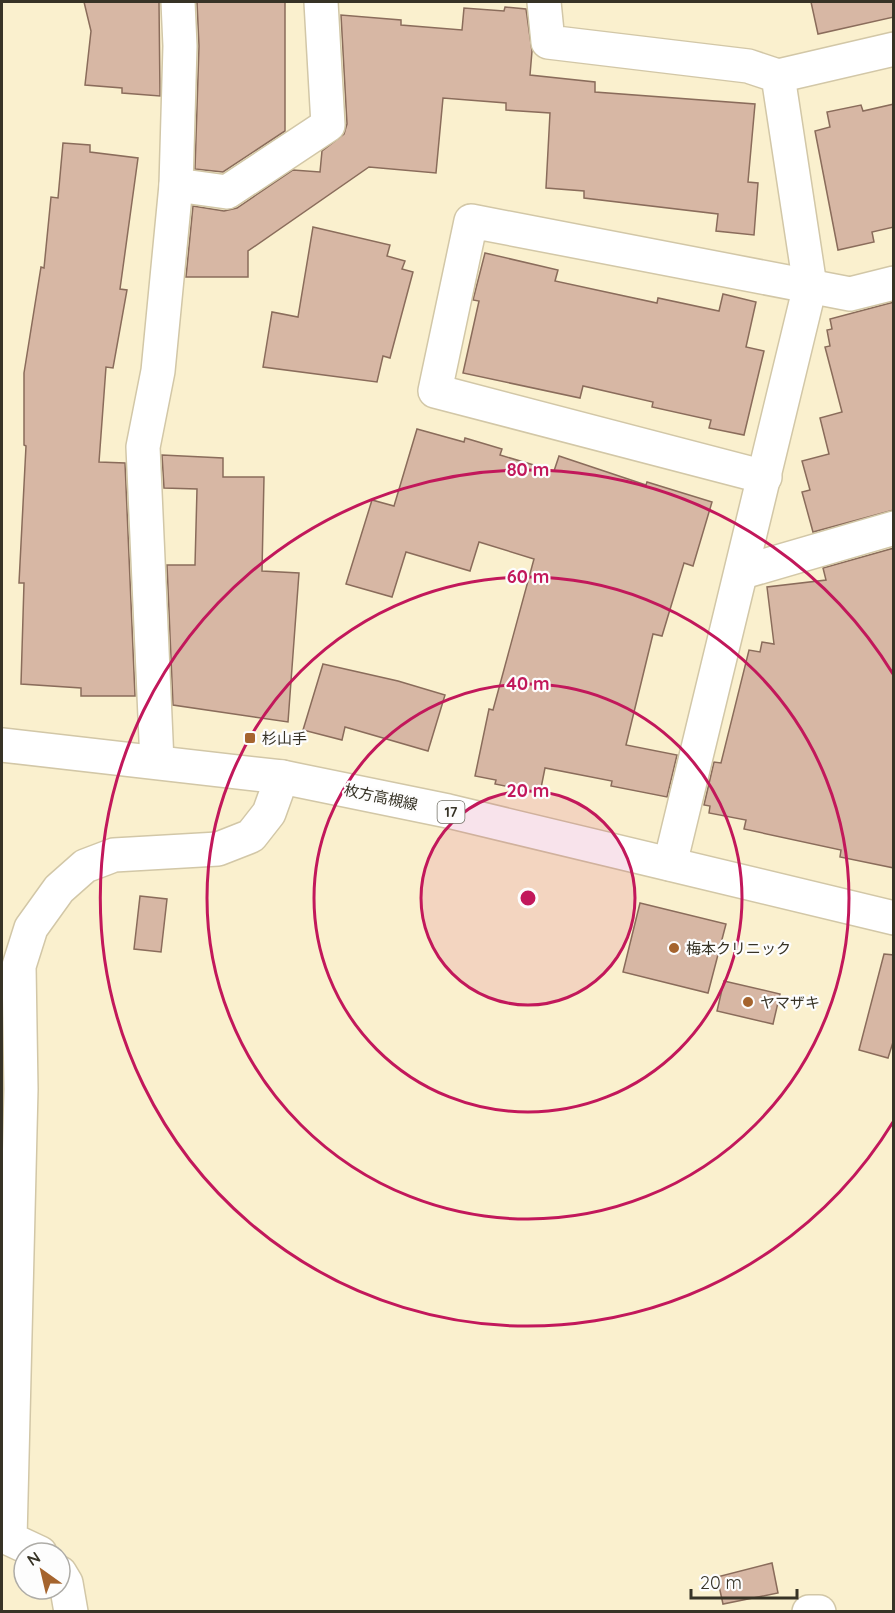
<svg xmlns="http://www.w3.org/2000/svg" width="895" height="1613" viewBox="0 0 895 1613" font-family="Quicksand,'Noto Sans JP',sans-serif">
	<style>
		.building { fill: #d7b7a4; stroke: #8a6c5b; stroke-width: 1.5 }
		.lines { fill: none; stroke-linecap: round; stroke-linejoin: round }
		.minor-casing { stroke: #d2c7a7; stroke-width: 36 }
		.major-casing { stroke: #d2c7a7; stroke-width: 36 }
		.minor { stroke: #fff; stroke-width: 33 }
		.major { stroke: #fff; stroke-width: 33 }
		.ring { fill: none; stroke: #c2185b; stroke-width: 3 }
		.poi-dot { fill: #a5642e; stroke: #fdfdfd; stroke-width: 2 }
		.labels { text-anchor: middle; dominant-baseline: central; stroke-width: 4.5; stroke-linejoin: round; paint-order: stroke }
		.shield { fill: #fdfdfd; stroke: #727066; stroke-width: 1.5 }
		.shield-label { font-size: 14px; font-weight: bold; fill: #373326 }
		.poi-label { font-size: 15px; fill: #373326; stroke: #fdfdfd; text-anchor: start }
		.street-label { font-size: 15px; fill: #373326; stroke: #fdfdfd }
		.centre { fill: #c2185b; stroke: #fdfdfd; stroke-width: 3 }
		.ring-label { font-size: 18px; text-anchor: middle; font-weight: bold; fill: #c2185b; stroke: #fdfdfd; stroke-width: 4.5; stroke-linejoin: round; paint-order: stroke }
	</style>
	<rect width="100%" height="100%" fill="#faf0ce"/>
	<g class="building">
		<polygon points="84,2 159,2 160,96 122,93 122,88 85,85 91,31"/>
		<polygon points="197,2 285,2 285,131 223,172 195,169 199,46"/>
		<polygon points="811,2 894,2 894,17 818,34"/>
		<polygon points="505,7 526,9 532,51 530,75 595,82 595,92 755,104 748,182 758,183 754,235 716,231 718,214 584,198 584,191 546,188 550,113 506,110 506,103 443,98 436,173 369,167 248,251 248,277 186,277 193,206 224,211 237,208 293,170 320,172 322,151 344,134 347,124 341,15 401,20 401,25 462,30 464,8 504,11"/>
		<polygon points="894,104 894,227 872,232 874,242 838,250 815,131 830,127 827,112 861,105 863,111"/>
		<polygon points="63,143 90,145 90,152 138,158 120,289 127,290 113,368 106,367 99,462 125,463 135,696 81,696 81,688 21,684 24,583 19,583 26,446 24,445 24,373 41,267 44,268 51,197 58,198"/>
		<polygon points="313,227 390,245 387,256 405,261 402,269 413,272 390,358 383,356 377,382 263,367 272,312 298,317"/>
		<polygon points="485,253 558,270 555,281 657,303 658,298 719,311 723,294 756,302 746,347 764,351 744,435 709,428 711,420 652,407 653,402 583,386 580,398 463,373 479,301 473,300"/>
		<polygon points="894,302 894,510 813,532 802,492 810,490 802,461 829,454 820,418 842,412 825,347 830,346 827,330 832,329 830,319"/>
		<polygon points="417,429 464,442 465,438 502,449 500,455 554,471 559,456 646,485 647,482 712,502 693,566 684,563 662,636 653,634 626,745 677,755 667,797 611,786 612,781 545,768 540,793 495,784 496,780 475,776 489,709 493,710 534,559 479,542 470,571 406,552 392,597 346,584 372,500 394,506"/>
		<polygon points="162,455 223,458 223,477 264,477 262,571 299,573 288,722 173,705 167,565 195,565 197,489 164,488"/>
		<polygon points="894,548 894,868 840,857 841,850 744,829 746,820 709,813 710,806 704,805 714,762 721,763 749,650 760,652 762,642 774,644 767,587 826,580 823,568"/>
		<polygon points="323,664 398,681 445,695 428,751 345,727 342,740 303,730"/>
		<polygon points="140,896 167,899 161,952 134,949"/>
		<polygon points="640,903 726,924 708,993 623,972"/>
		<polygon points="884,954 894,955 894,1039 888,1058 859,1050"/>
		<polygon points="724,981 780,994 773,1024 717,1011"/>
		<polygon points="772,1563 778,1593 723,1604 717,1577"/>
	</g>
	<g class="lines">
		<defs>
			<g id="minor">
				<polyline points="544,2 548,42 748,66 778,76 810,286 670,864"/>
				<polyline points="778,76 894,49"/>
				<polyline points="176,185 227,192 328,125 321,2"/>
				<polyline points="765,477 435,391 471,221 850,294 894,283"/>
				<polyline points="743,572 894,528"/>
				<polyline points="157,762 143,447 158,371 176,185 180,46 178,2"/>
				<polyline points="40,1553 10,1539 21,1089 19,966 31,928 59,889 85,866 114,855 218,849 251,836 269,813 282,777"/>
				<polyline points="60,1573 66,1583 71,1612"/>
				<polyline points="809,1612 819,1612"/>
			</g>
			<polyline id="major" points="2,745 282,777 448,811 894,918"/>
		</defs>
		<use href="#minor" class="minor-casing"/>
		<use href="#major" class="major-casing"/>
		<use href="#minor" class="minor"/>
		<use href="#major" class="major"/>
	</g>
	<circle cx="528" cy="898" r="107" fill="#c2185b" fill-opacity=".12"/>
	<g class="ring">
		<circle cx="528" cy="898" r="107"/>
		<circle cx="528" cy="898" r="214"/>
		<circle cx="528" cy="898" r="321"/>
		<path d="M893 1122A428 428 0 1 1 893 674"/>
	</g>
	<g class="poi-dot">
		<rect x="244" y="732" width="12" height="12" rx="3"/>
		<circle cx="674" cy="948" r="6"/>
		<circle cx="748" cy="1002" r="6"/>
	</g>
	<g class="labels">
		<rect class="shield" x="437.5" y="801" width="27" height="22" rx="4.5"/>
		<g class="shield-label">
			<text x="451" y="812">17</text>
		</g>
		<g class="poi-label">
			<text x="262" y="738">杉山手</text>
			<text x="686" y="948">梅本クリニック</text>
			<text x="760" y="1002">ヤマザキ</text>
		</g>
		<g class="street-label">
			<text transform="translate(381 797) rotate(12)">枚方高槻線</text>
		</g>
	</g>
	<circle cx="528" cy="898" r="9" class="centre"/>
	<g class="ring-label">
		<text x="528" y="476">80 m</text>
		<text x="528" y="583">60 m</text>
		<text x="528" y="690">40 m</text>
		<text x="528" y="797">20 m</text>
	</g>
	<rect width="895" height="1613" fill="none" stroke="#373326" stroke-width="6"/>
	<g transform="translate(42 1571) rotate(326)"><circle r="28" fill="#fdfdfd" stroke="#aeaca7" stroke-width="1.5"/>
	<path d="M0-4.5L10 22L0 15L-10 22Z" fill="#a5642e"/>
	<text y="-9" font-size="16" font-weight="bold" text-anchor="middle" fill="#373326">N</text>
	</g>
	<path d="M691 1589v9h106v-9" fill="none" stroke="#373326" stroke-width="3"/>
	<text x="700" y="1589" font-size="18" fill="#373326" stroke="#fdfdfd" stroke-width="4.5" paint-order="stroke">20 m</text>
</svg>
